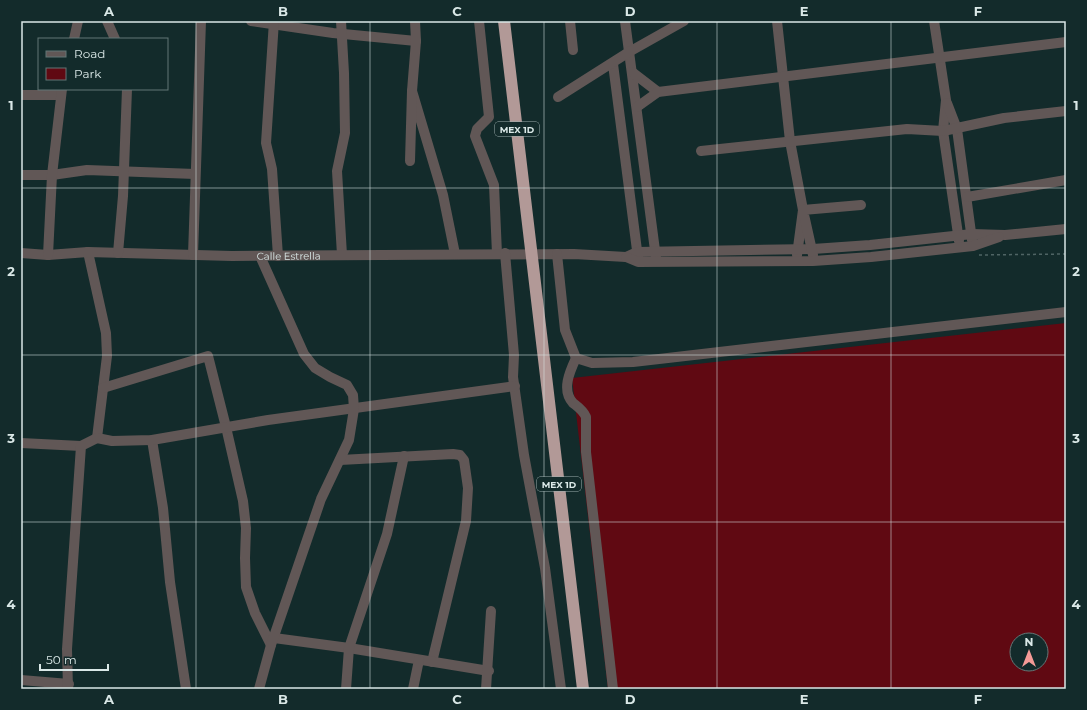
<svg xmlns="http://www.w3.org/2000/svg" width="1087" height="710" viewBox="0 0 1087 710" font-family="Montserrat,sans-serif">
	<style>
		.green { fill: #600912; fill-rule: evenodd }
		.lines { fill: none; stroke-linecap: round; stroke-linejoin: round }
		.path { stroke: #4f6464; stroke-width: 1.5; stroke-dasharray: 3 3; stroke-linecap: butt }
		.street { stroke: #615756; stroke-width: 10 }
		.highway { stroke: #b29997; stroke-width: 12 }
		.grid { fill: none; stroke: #dae8e7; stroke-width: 1; stroke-opacity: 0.55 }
		.labels { text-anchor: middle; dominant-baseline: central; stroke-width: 3; stroke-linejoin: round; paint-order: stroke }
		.shield { fill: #132b2b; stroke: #9eafaf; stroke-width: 1 }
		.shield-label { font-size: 9px; font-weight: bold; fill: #dae8e7 }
		.street-label { font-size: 10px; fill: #dae8e7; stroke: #132b2b }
		.neatline { fill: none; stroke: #dae8e7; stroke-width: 1.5 }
		.grid-label { font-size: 13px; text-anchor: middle; font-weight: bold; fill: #dae8e7 }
	</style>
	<rect width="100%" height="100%" fill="#132b2b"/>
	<path class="green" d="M 1066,323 L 1066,689 L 608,689 L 572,378 ZM 1017,640 L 1041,640 L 1041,664 L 1017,664 Z"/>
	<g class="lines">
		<polyline class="path" points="979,255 1066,254"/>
		<g class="street">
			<polyline points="107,21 115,39"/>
			<polyline points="251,21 333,33 416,41"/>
			<polyline points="274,21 266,143 272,169 278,256"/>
			<polyline points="341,21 344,73 345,133 337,171 342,255"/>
			<polyline points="479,21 489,117 477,129 475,136 494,185 497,254"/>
			<polyline points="570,21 573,50"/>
			<polyline points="625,21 656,258"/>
			<polyline points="777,21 790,141 803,210 797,255"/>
			<polyline points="934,21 946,100 943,131 959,241"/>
			<polyline points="74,39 78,21"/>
			<polyline points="613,64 638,258"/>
			<polyline points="632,72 658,92"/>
			<polyline points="412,91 443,195 455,254"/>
			<polyline points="21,95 61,95"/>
			<polyline points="558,97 629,52 684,21"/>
			<polyline points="947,103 957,129 972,240"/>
			<polyline points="637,107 658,92 1066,42"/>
			<polyline points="701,151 907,129 943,131 1004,118 1066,111"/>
			<polyline points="410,161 412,91 416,41 415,21"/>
			<polyline points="21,175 52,175 87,170 195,174"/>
			<polyline points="967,197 1066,180"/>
			<polyline points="88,252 106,333 107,356 97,438"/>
			<path id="s1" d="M 21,253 L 48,255 L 88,252 L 232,256 L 574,254 L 626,257 L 637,252 L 813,249 L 870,245 L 972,234 L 1005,235 L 1066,229"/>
			<polyline points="118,253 123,196 127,89"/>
			<polyline points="505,253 514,355 513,377 524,455 545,568 561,689"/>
			<polyline points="557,254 565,330 576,358 592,363 633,362 1066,312"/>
			<polyline points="48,255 52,175 62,89"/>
			<polyline points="193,255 201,21"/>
			<polyline points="813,255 803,210 861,205"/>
			<polyline points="626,257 638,262 813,261 871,257 973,246 999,237"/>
			<path d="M 576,358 C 570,371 561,390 573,403 C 578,407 583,410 586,417 L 586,452 L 613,689"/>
			<polyline points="103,388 208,356 226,427 243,501 246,528 245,558 246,587 255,613 271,645"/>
			<polyline points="152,440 163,508 170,582 186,689"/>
			<polyline points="21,443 81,446"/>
			<polyline points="340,460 453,454 460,455 464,460 468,488 466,521 432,662"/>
			<polyline points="274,638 349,648 489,671"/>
			<polyline points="21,680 69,684"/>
			<polyline points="68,689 67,649 81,446 97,438 112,441 152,440 268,420 515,386"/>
			<polyline points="259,689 271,645 321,499 349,440 354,409 353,395 347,385 330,377 315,368 304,354 260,256"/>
			<polyline points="346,689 349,648 387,534 404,456"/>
			<polyline points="413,689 419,660"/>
			<polyline points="486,689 491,611"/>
		</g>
		<polyline class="highway" points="504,21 583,689"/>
	</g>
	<path class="grid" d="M 196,21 L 196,689M 370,21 L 370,689M 544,21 L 544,689M 717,21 L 717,689M 891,21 L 891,689M 21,188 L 1066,188M 21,355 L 1066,355M 21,522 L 1066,522"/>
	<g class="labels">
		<g class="shield">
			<rect x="495" y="122" width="44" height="14" rx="3"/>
			<rect x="537" y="477" width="44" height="14" rx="3"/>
		</g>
		<g class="shield-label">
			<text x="517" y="129">MEX 1D</text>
			<text x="559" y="484">MEX 1D</text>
		</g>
		<g class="street-label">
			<text stroke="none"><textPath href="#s1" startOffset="268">Calle Estrella</textPath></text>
		</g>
	</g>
	<rect width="1087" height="710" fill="none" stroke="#132b2b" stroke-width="44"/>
	<rect x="38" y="38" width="130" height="52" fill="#132b2b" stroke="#637776"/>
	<rect x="46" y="51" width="20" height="6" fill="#615756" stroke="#637776"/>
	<text x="74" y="58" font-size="12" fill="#dae8e7">Road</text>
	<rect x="46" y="68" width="20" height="12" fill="#600912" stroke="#637776"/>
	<text x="74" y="78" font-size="12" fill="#dae8e7">Park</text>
	<g transform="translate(1029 652)"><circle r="19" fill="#132b2b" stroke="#637776"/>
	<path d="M0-3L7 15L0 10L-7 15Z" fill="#f59b97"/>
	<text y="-6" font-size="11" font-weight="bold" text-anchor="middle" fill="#dae8e7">N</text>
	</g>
	<path d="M40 664v6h68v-6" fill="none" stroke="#dae8e7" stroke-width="2"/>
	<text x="46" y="664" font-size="12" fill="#dae8e7" stroke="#132b2b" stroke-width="3" paint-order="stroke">50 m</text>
	<rect x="22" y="22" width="1043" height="666" class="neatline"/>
	<g class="grid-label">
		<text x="109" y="16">A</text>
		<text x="283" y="16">B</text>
		<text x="457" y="16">C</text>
		<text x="630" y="16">D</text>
		<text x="804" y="16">E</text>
		<text x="978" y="16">F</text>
		<text x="11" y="110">1</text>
		<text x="1076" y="110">1</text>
		<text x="11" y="276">2</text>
		<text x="1076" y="276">2</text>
		<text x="11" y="443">3</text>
		<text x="1076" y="443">3</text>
		<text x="11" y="609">4</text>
		<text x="1076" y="609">4</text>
		<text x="109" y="704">A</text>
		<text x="283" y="704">B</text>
		<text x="457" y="704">C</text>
		<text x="630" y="704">D</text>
		<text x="804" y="704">E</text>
		<text x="978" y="704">F</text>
	</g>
</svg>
